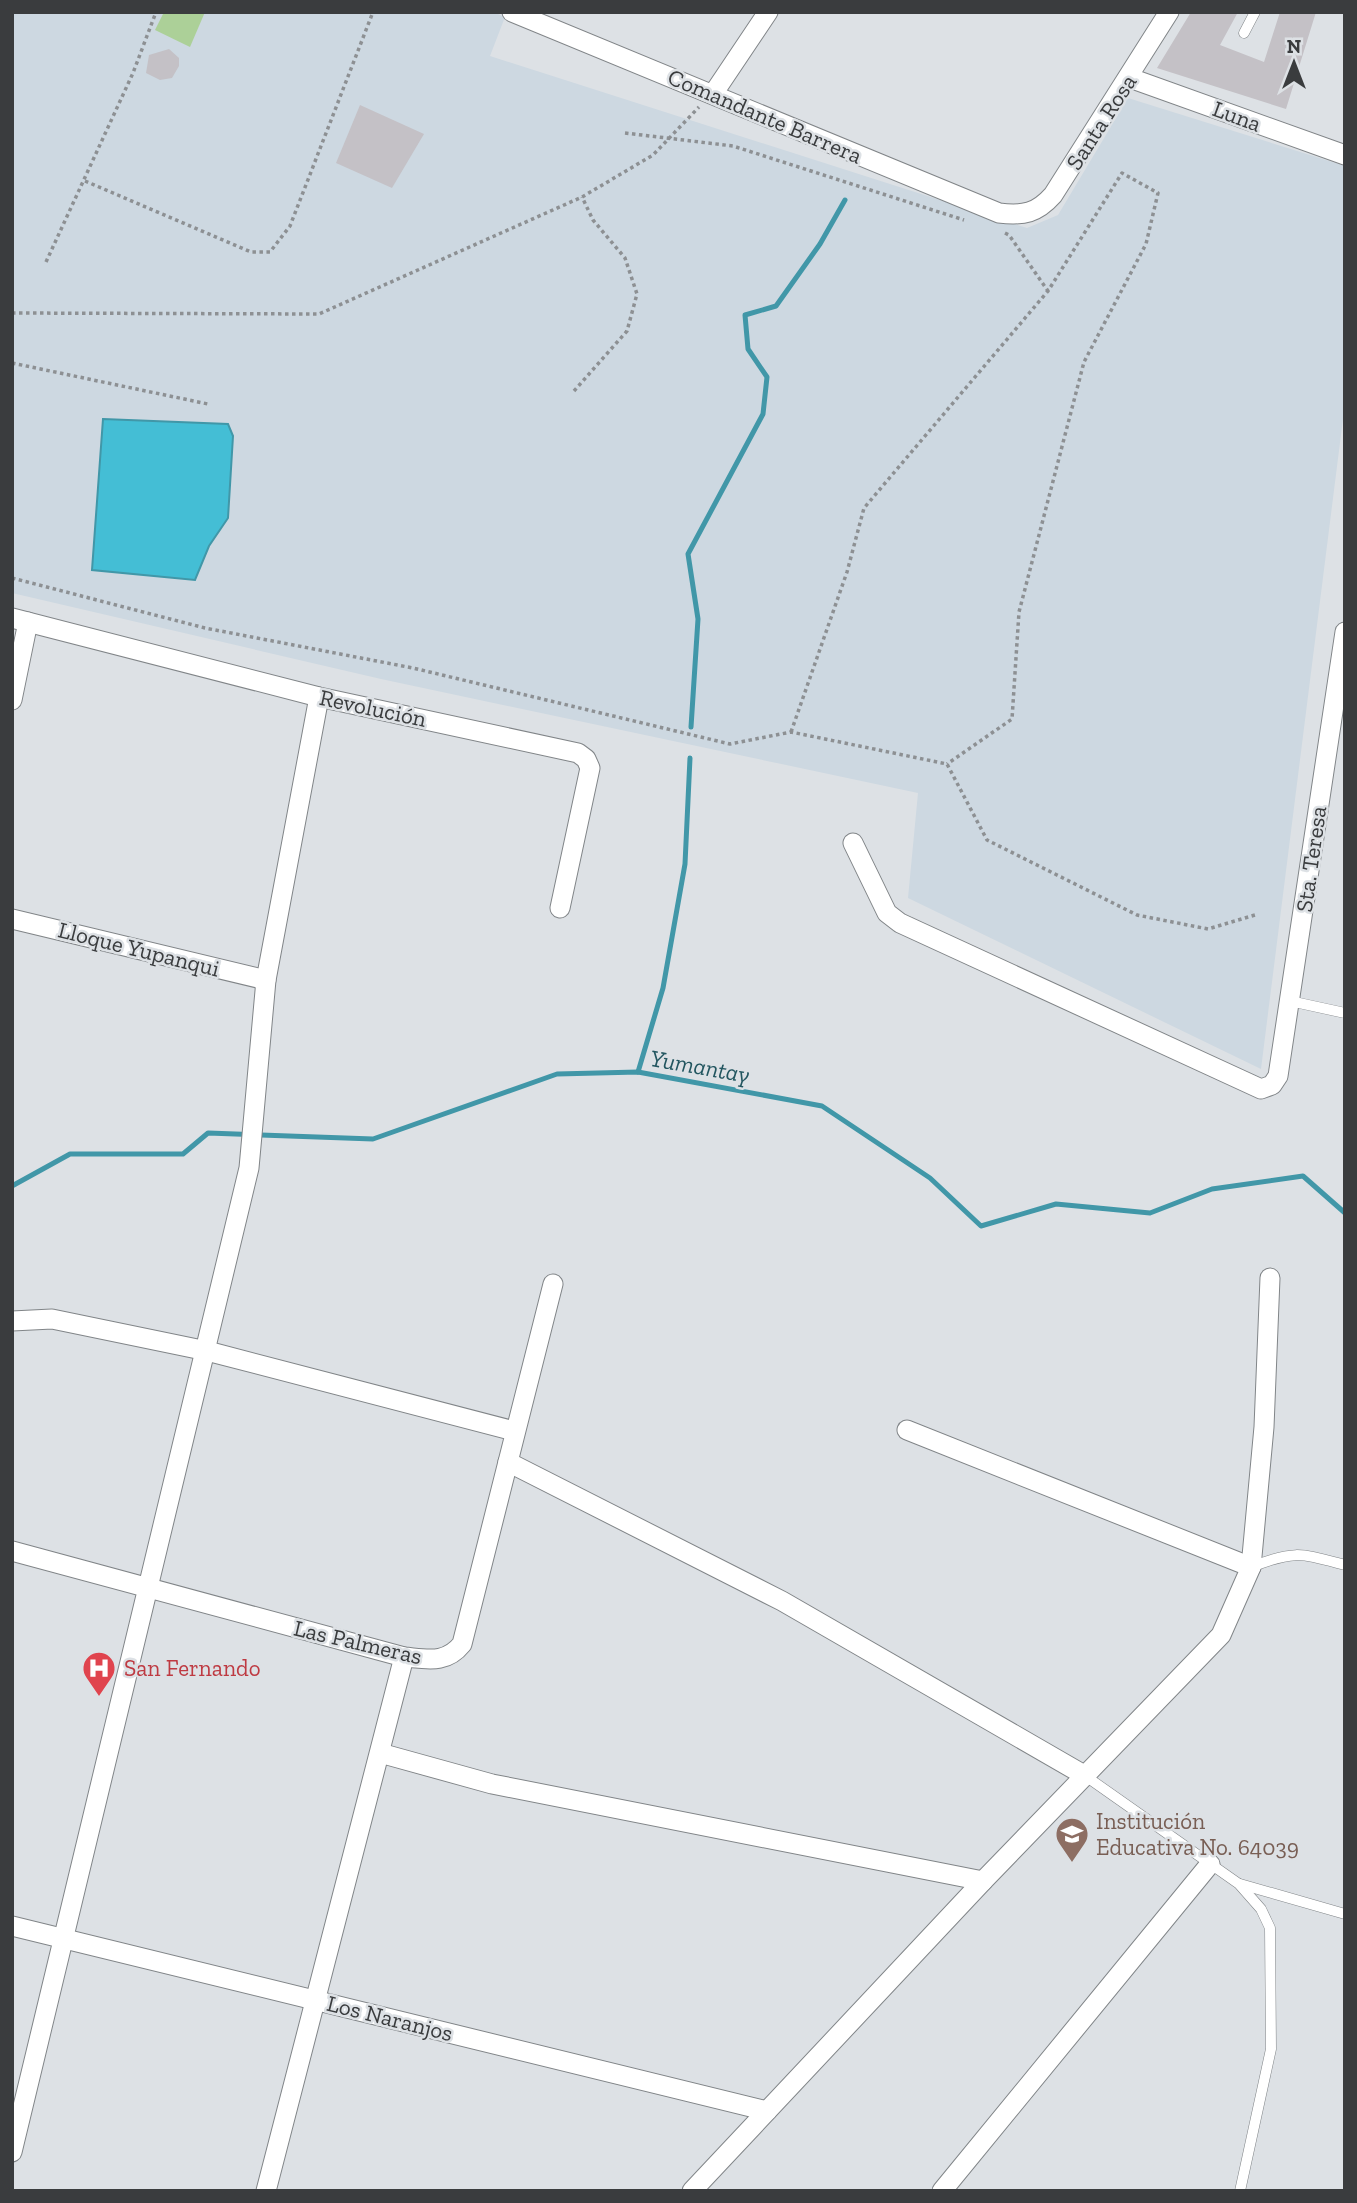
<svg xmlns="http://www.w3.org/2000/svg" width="1357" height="2203" viewBox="0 0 1357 2203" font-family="'Zilla Slab',serif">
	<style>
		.built { fill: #cdd8e1 }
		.green { fill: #acd098 }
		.water { fill: #44bed5; stroke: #4197a8; stroke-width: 2 }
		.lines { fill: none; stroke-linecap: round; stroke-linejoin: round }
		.stream { stroke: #4197a8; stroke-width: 5 }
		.building { fill: #c4c1c6 }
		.service-casing { stroke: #818588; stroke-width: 11 }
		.minor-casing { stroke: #818588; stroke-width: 21 }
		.path { stroke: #8d9093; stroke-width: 3.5; stroke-dasharray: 3.5 3.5; stroke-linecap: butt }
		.service { stroke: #fff; stroke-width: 10 }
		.minor { stroke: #fff; stroke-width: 19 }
		.labels { text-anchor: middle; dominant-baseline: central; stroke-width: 5; stroke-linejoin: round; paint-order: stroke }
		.street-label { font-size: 23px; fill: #3a3c3e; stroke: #dde1e5 }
		.health-label { font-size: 23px; fill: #be3a42; stroke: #dde1e5; text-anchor: start }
		.education-label { font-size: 23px; fill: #785e54; stroke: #dde1e5; text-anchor: start }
		.water-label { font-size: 24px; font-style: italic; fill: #235660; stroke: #dde1e5 }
	</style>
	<rect width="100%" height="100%" fill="#dde1e5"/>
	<polygon class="built" points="12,12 493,12 505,17 490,56 1027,228 1058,215 1128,98 1345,166 1345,403 1261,1069 908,898 918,793 381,679 12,593"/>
	<polygon class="green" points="164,12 205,12 190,47 155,30"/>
	<polygon class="water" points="103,419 228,424 233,436 228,518 209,546 195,580 92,570"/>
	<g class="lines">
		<g class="stream">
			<polyline points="691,727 698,619 688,554 763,414 767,377 748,349 745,315 776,306 820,244 845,200"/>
			<polyline points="638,1072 663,988 685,864 690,758"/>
			<polyline points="12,1186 70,1154 183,1154 208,1133 373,1139 557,1074 638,1072 822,1106 930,1178 981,1226 1056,1204 1150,1213 1212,1189 1303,1176 1345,1213"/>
		</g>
	</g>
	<g class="building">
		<polygon points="1191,12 1238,12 1220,45 1264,62 1280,12 1316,12 1286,109 1157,68"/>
		<polygon points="169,49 179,58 179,66 172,78 160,80 146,73 149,55"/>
		<polygon points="360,105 424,134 392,188 336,163"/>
	</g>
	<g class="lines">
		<defs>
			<g id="service">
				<polyline points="1244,33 1255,12"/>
				<polyline points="1290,1001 1345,1013"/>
				<path d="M 1251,1567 C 1295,1550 1300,1553 1345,1565"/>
				<polyline points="1084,1775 1239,1884 1261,1909 1270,1928 1271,2049 1240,2191"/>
				<polyline points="1240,1884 1345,1914"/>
			</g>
			<g id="minor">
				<path d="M 512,12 L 999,213 C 1024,216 1037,213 1053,195 L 1169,12"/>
				<polyline points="1130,78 1345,155"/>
				<polyline points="713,94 768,12"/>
				<polyline points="12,618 319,697 578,753 586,759 590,768 560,908"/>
				<polyline points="12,700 28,622"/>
				<polyline points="853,843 887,913 900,923 1261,1089 1272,1085 1278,1076 1345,632"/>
				<polyline points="12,919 266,980"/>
				<polyline points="12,1321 52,1319 207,1351 514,1431"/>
				<polyline points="907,1430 1251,1567"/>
				<polyline points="508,1462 782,1601 1084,1775"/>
				<path d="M 12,1551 L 404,1657 C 428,1659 446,1664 462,1644 L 553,1284"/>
				<polyline points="380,1753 492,1784 983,1881"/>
				<polyline points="12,1926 767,2111"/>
				<polyline points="12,2152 249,1168 266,980 319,697"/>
				<polyline points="266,2191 404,1657"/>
				<polyline points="692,2191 983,1881 1221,1635 1251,1567 1264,1427 1270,1278"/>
				<polyline points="942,2191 1210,1864"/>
			</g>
		</defs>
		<use href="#service" class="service-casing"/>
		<use href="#minor" class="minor-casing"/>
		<g class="path">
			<polyline points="625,133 733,146 964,220"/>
			<polyline points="85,181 251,252 270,252 290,226 373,12"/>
			<polyline points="1005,233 1009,235 1048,291"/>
			<polyline points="46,262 133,73 156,12"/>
			<polyline points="12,313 319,314 582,197 653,155 699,107"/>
			<polyline points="12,363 208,404"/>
			<polyline points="574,391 627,331 637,294 625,258 593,220 582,197"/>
			<polyline points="12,578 205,628 413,668 730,744 791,732 947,764 987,840 1137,915 1208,929 1255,915"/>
			<polyline points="791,732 847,572 864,508 1048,291 1122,173 1158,193 1146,244 1084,362 1019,612 1012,719 947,764"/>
		</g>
		<use href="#service" class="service"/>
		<use href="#minor" class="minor"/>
	</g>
	<defs>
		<symbol id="hospital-pin" viewBox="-11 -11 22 30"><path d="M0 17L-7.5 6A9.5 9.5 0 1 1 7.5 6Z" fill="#e0444e" stroke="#dde1e5"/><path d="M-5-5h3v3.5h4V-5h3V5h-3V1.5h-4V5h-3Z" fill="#fff"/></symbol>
		<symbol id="school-pin" viewBox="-11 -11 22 30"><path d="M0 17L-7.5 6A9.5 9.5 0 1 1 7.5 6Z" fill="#8d6e63" stroke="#dde1e5"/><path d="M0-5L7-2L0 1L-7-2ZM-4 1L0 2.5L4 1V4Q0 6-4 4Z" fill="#fff"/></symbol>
	</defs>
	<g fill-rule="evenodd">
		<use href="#hospital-pin" x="80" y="1649" width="38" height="52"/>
		<use href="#school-pin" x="1053" y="1815" width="38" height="52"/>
	</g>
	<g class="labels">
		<g class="street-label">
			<text transform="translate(765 116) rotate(23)">Comandante Barrera</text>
			<text transform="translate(1237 116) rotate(20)">Luna</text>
			<text transform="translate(1101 122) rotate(-57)">Santa Rosa</text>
			<text transform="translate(373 708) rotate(12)">Revolución</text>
			<text transform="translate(1311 859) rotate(-82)">Sta. Teresa</text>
			<text transform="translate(139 949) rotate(14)">Lloque Yupanqui</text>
			<text transform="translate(358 1642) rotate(13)">Las Palmeras</text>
			<text transform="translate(390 2018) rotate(14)">Los Naranjos</text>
		</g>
		<g class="health-label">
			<text x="124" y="1668">San Fernando</text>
		</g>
		<g class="education-label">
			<text x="1096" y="1821">Institución<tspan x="1096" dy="26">Educativa No. 64039</tspan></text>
		</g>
		<g class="water-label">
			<text transform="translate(700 1066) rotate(10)">Yumantay</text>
		</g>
	</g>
	<rect width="1357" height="2203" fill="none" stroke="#3a3c3e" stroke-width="28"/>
	<g transform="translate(1294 63)" stroke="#dde1e5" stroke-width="5" paint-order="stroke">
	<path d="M0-5L12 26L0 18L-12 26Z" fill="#3a3c3e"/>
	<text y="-10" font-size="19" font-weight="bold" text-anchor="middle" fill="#3a3c3e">N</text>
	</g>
</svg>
